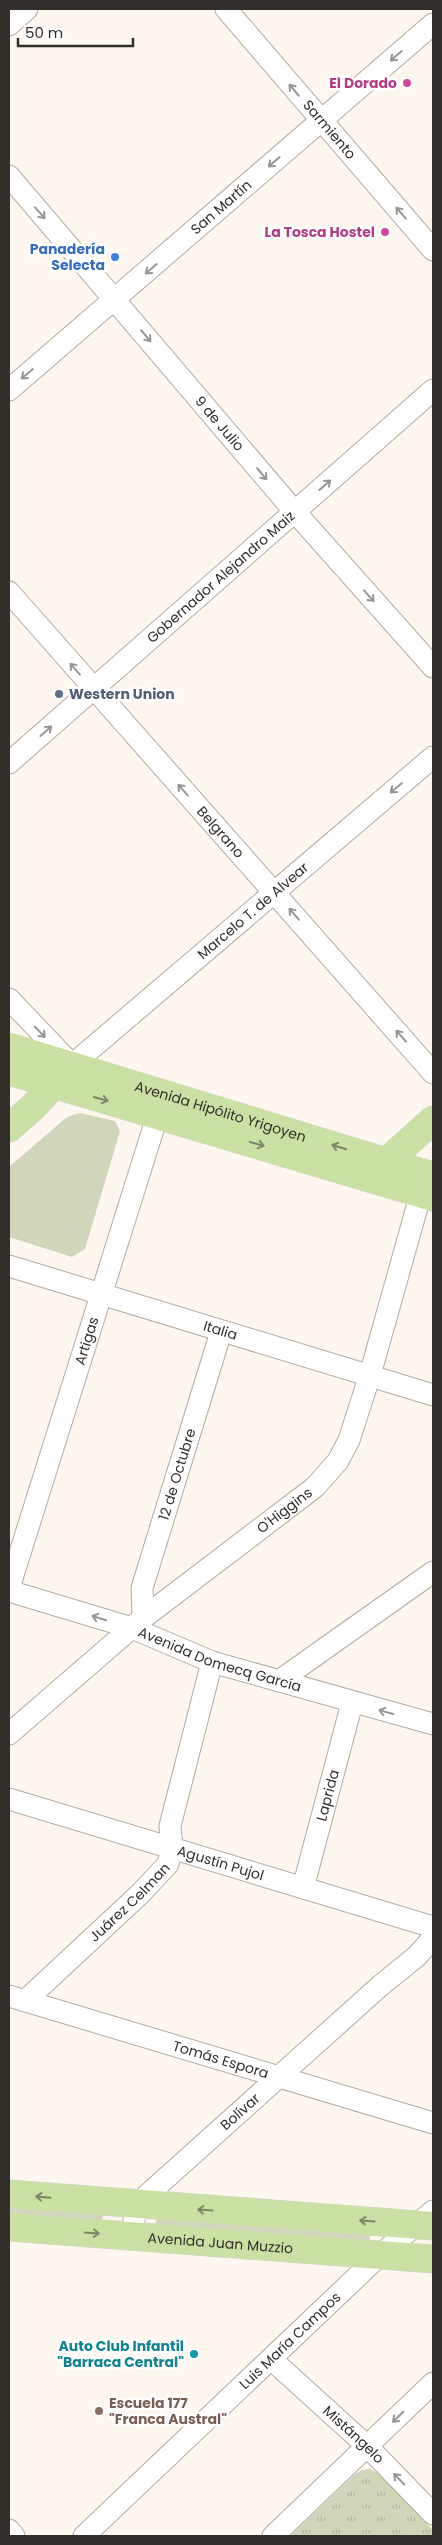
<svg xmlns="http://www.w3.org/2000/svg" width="442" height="2545" viewBox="0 0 442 2545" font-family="Poppins,sans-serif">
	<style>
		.grass { fill: #d1d5ba }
		.park { fill: url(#park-tufts) }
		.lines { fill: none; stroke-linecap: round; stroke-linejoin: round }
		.minor-casing { stroke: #b5aba1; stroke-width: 23 }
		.major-casing { stroke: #d6d5d4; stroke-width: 29 }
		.minor { stroke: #fff; stroke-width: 21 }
		.major { stroke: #cae1a3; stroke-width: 28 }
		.oneway { stroke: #989694 }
		.oneway2 { stroke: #7e8866 }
		.hotel-dot { fill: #d1479c; stroke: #fff; stroke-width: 2 }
		.shop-dot { fill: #3f7fe0; stroke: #fff; stroke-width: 2 }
		.service-dot { fill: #5c6f8a; stroke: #fff; stroke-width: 2 }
		.culture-dot { fill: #0f9aa8; stroke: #fff; stroke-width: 2 }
		.education-dot { fill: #8d6e63; stroke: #fff; stroke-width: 2 }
		.labels { text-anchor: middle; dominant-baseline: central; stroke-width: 5; stroke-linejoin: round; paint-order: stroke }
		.hotel-label { font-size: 14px; font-weight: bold; fill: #b23c85; stroke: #fff; text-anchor: end }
		.street-label { font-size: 14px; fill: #322e2a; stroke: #fff }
		.shop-label { font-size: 14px; font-weight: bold; fill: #366cbe; stroke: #fff; text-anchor: end }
		.service-label { font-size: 14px; font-weight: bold; fill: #4e5e75; stroke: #fff; text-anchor: start }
		.culture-label { font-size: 14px; font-weight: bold; fill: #0d838f; stroke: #fff; text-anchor: end }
		.education-label { font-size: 14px; font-weight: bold; fill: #785e54; stroke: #fff; text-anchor: start }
	</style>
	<defs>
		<pattern id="park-tufts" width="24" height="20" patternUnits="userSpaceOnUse" patternTransform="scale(1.25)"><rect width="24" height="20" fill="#d1d5ba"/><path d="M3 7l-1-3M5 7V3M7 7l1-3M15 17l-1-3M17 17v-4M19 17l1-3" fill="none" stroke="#b4b7a0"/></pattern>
	</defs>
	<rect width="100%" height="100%" fill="#fef7f0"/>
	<g class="grass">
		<polygon points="80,1113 115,1121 120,1131 85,1249 72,1257 9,1237 9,1167 67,1117"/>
		<polygon points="9,2203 103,2215 102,2221 9,2219"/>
		<polygon points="156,2218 370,2232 369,2242 156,2225"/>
	</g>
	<polygon class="park" points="370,2469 379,2474 433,2530 433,2536 290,2536 355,2474 362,2470"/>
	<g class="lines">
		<defs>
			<g id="minor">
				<path id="s1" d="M 226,9 L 433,250"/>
				<polyline points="9,25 27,9"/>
				<path id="s2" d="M 9,176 L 295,512 L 433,667"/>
				<path id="s3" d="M 9,390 L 433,24"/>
				<path id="s4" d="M 9,592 L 433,1073"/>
				<path id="s5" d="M 9,763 L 433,390"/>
				<path id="s6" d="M 9,999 L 72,1065 L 433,757"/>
				<path id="s7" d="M 9,1266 L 433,1395"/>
				<path id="s8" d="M 9,1588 L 162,1101"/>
				<path id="s9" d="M 9,1591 L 132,1628 L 212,1662 L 433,1724"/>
				<path id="s10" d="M 143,1618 L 142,1588 L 221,1332"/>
				<polyline points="279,1681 433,1572"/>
				<path id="s11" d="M 9,1734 L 143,1618 L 315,1487 L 338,1461 L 349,1440 L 370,1375 L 421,1193"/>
				<path id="s12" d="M 9,1799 L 433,1927"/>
				<path id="s13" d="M 303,1888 L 352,1703"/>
				<path id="s14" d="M 9,1996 L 433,2123"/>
				<path id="s15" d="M 25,2001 L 141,1893 L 168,1864 L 172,1848 L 170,1826 L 212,1662"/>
				<path id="s16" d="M 132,2235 L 136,2205 L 380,1986 L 417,1956 L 433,1938"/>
				<path id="s17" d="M 271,2359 L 367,2446 L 433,2514"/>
				<polyline points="9,2530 14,2536"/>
				<path id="s18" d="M 84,2536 L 380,2255 L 433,2211"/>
				<polyline points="273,2536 433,2383"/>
			</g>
			<g id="major">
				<path id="s19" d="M 9,1047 L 433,1176"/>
				<polyline points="9,1071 433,1197"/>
				<polyline points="9,1128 33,1107 64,1074"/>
				<polyline points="381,1176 386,1162 433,1120"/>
				<polyline points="9,2194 433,2226"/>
				<path id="s20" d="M 9,2227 L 433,2259"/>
			</g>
		</defs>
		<use href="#minor" class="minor-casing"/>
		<use href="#major" class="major-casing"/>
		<use href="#minor" class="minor"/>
		<use href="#major" class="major"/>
	</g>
	<defs><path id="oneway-shaft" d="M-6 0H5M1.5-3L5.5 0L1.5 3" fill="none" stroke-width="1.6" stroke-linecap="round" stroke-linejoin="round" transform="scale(1.25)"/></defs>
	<g class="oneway">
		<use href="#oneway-shaft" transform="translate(396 56) rotate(139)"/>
		<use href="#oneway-shaft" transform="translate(294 90) rotate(-130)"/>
		<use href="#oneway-shaft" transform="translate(274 162) rotate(139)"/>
		<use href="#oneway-shaft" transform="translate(40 213) rotate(49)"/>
		<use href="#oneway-shaft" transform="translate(401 213) rotate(-131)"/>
		<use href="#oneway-shaft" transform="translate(151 269) rotate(139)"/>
		<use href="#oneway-shaft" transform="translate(146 336) rotate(50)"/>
		<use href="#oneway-shaft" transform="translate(27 374) rotate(140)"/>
		<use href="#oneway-shaft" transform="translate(262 474) rotate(50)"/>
		<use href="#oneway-shaft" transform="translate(325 485) rotate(-41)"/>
		<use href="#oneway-shaft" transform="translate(369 596) rotate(48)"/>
		<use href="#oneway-shaft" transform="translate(75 669) rotate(-131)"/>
		<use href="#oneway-shaft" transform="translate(46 731) rotate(-41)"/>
		<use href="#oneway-shaft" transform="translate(396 788) rotate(140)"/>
		<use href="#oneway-shaft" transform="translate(183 790) rotate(-132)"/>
		<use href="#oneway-shaft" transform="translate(294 914) rotate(-131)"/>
		<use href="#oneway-shaft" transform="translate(40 1032) rotate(46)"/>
		<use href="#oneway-shaft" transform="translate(401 1036) rotate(-131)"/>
		<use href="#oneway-shaft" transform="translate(99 1618) rotate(-163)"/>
		<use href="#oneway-shaft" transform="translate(386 1712) rotate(-165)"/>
		<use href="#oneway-shaft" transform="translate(398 2417) rotate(136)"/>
		<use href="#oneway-shaft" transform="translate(399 2479) rotate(-134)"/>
	</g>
	<g class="oneway2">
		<use href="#oneway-shaft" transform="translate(101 1099) rotate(16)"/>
		<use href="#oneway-shaft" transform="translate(257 1144) rotate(16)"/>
		<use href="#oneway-shaft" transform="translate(339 1147) rotate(-163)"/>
		<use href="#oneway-shaft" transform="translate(43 2197) rotate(-175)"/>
		<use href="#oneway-shaft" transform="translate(205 2210) rotate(-176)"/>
		<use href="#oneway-shaft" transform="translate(367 2221) rotate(-176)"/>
		<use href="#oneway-shaft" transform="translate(92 2233) rotate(4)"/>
	</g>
	<g class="hotel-dot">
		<circle cx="407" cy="83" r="5"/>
		<circle cx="385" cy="232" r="5"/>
	</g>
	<circle class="shop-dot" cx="115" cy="257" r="5"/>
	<circle class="service-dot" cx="59" cy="694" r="5"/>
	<circle class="culture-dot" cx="194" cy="2354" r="5"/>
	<circle class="education-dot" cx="99" cy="2411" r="5"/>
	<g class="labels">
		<g class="hotel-label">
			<text x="397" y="83">El Dorado</text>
			<text x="375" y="232">La Tosca Hostel</text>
		</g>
		<g class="street-label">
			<text stroke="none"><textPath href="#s1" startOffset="159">Sarmiento</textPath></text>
			<text stroke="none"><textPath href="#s3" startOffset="280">San Martín</textPath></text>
			<text stroke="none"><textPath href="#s2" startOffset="325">9 de Julio</textPath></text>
			<text stroke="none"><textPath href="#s5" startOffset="282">Gobernador Alejandro Maiz</textPath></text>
			<text stroke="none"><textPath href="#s4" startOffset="320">Belgrano</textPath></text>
			<text stroke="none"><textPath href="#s6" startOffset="329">Marcelo T. de Alvear</textPath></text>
			<text stroke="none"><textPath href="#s19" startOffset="221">Avenida Hipólito Yrigoyen</textPath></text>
			<text stroke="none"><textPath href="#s7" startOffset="221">Italia</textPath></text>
			<text stroke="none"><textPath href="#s8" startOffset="259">Artigas</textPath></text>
			<text stroke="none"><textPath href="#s10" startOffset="149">12 de Octubre</textPath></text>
			<text stroke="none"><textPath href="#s11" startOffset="355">O'Higgins</textPath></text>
			<text stroke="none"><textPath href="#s9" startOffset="222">Avenida Domecq García</textPath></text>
			<text stroke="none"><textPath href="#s13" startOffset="96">Laprida</textPath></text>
			<text stroke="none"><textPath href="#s12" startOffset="221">Agustín Pujol</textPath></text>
			<text stroke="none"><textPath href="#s15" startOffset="144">Juárez Celman</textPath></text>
			<text stroke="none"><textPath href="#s14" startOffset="221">Tomás Espora</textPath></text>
			<text stroke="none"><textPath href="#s16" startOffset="170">Bolívar</textPath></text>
			<text stroke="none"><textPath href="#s20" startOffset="212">Avenida Juan Muzzio</textPath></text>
			<text stroke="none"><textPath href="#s18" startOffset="284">Luis María Campos</textPath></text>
			<text stroke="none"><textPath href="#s17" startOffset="112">Mistángelo</textPath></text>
		</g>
		<g class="shop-label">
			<text x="105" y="249">Panadería<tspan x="105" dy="16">Selecta</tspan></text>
		</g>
		<g class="service-label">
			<text x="69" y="694">Western Union</text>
		</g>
		<g class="culture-label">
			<text x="184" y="2346">Auto Club Infantil<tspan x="184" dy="16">"Barraca Central"</tspan></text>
		</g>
		<g class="education-label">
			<text x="109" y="2403">Escuela 177<tspan x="109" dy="16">"Franca Austral"</tspan></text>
		</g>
	</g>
	<rect width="442" height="2545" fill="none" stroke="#322e2a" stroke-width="20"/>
	<path d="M18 38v8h115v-8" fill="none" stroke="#322e2a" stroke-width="2.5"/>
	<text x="25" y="38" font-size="15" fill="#322e2a" stroke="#ffffff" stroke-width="4" paint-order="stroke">50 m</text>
</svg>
